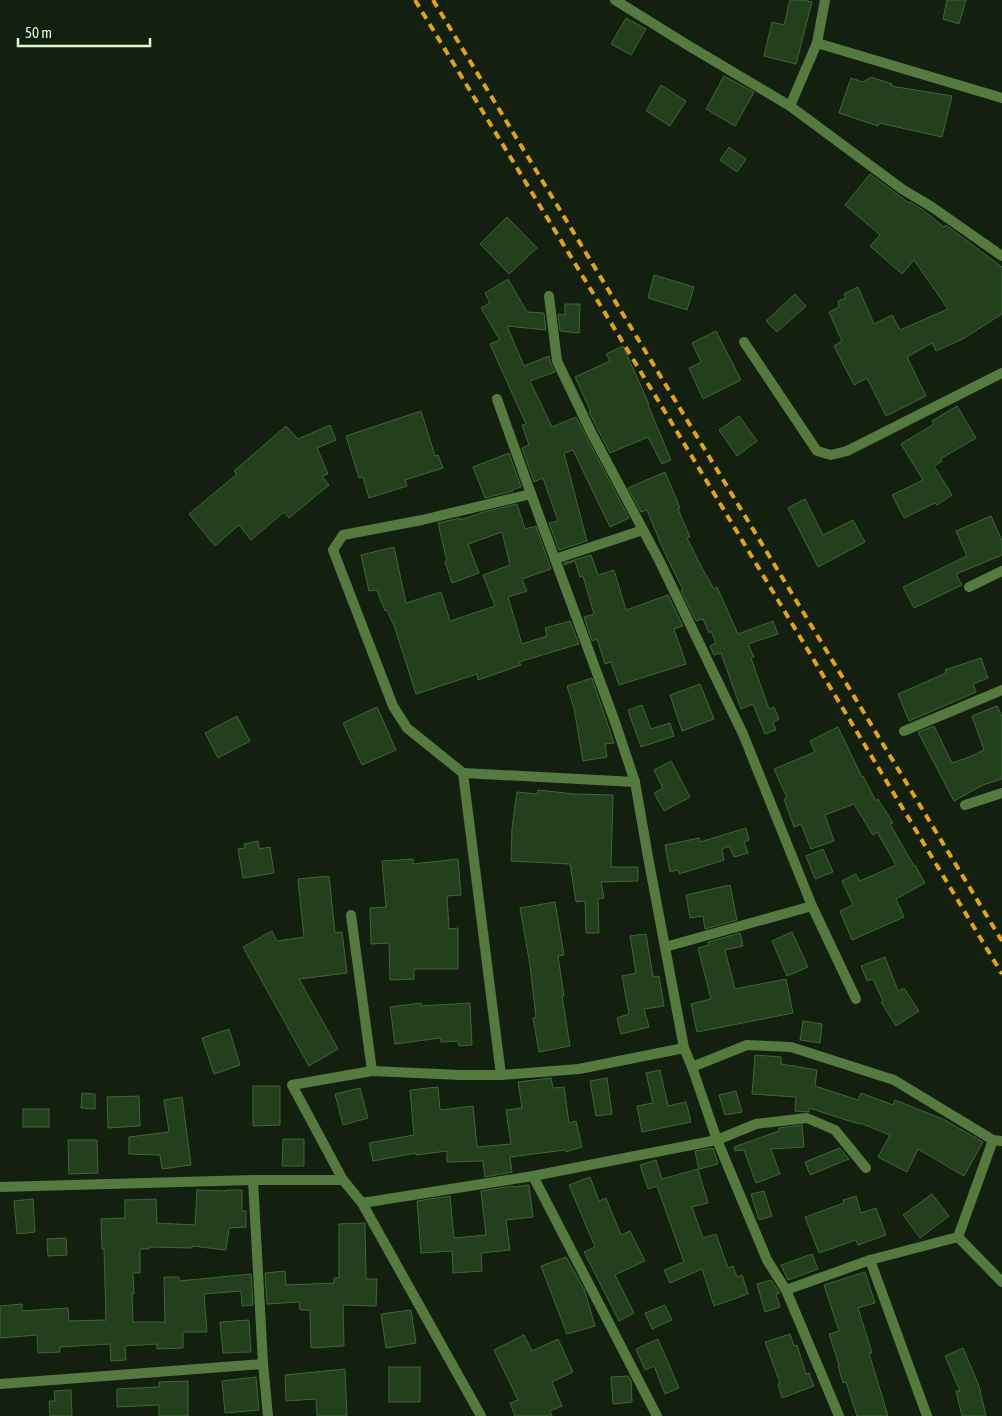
<svg xmlns="http://www.w3.org/2000/svg" width="1002" height="1416" viewBox="0 0 1002 1416" font-family="'Asap Condensed',sans-serif">
	<style>
		.building { fill: #243f1d; stroke: #3d6832 }
		.lines { fill: none; stroke-linecap: round; stroke-linejoin: round }
		.minor { stroke: #557a3f; stroke-width: 10 }
		.tertiary { stroke: #557a3f; stroke-width: 10 }
		.rail { stroke: #e1a318; stroke-width: 4; stroke-dasharray: 8 6; stroke-linecap: butt }
	</style>
	<rect width="100%" height="100%" fill="#13200f"/>
	<g class="building">
		<polygon points="790,0 802,0 812,2 796,64 764,56 772,22 784,25"/>
		<polygon points="947,0 966,0 959,24 943,19"/>
		<polygon points="626,18 646,29 631,55 611,44"/>
		<polygon points="724,76 754,92 735,126 706,109"/>
		<polygon points="871,77 892,84 891,86 952,96 942,137 879,123 878,126 839,113 851,78 863,82"/>
		<polygon points="661,85 686,101 670,126 646,111"/>
		<polygon points="729,147 746,159 737,172 720,160"/>
		<polygon points="870,174 909,203 910,202 923,210 944,227 946,225 1002,267 1002,314 963,339 936,351 932,343 907,357 926,396 886,416 867,378 854,385 834,346 842,341 829,312 839,307 838,301 846,298 844,294 858,287 874,324 892,315 900,330 948,309 914,260 902,274 870,246 880,235 845,205"/>
		<polygon points="507,217 537,248 509,274 480,244"/>
		<polygon points="654,275 694,287 687,310 648,298"/>
		<polygon points="508,279 527,312 544,313 546,330 507,326 524,366 549,356 551,364 555,372 530,381 552,427 576,417 629,518 610,527 573,450 564,453 587,541 559,550 549,523 558,521 543,478 534,482 522,448 529,445 522,425 526,424 490,344 500,340 481,308 490,303 485,293"/>
		<polygon points="795,294 806,306 777,332 766,321"/>
		<polygon points="565,304 580,304 579,333 560,331 558,314 565,315"/>
		<polygon points="716,331 741,380 703,399 689,368 701,362 692,343"/>
		<polygon points="623,346 649,404 648,405 671,460 662,464 648,437 610,453 589,412 591,412 575,377 610,361 606,354"/>
		<polygon points="957,406 976,438 940,459 942,461 934,466 952,495 937,505 935,503 904,518 892,495 923,480 901,444 934,424 932,421"/>
		<polygon points="421,411 435,456 438,455 443,468 405,480 407,486 369,498 363,477 359,478 346,436"/>
		<polygon points="739,416 757,441 737,456 719,430"/>
		<polygon points="330,425 336,440 317,448 328,474 322,476 329,485 289,518 284,512 251,540 239,525 215,546 189,514 237,474 234,471 286,426 298,439"/>
		<polygon points="509,453 521,487 512,490 513,491 485,498 473,467"/>
		<polygon points="665,472 680,508 678,509 690,537 687,538 703,570 714,589 717,587 738,634 773,621 778,634 748,644 754,657 751,658 769,709 774,707 779,719 773,722 776,730 765,734 753,704 741,709 721,653 714,655 710,646 716,643 711,631 709,633 703,619 696,621 681,591 683,590 663,549 647,510 641,512 628,488"/>
		<polygon points="805,499 823,535 853,520 865,542 818,567 788,508"/>
		<polygon points="517,504 525,529 536,526 551,569 522,579 527,591 508,597 522,644 547,636 545,628 570,621 579,644 519,662 521,665 478,680 477,674 416,694 393,622 392,622 387,610 385,611 377,590 369,591 361,555 394,547 406,603 441,592 450,621 495,606 483,575 510,565 502,532 468,544 479,573 452,583 445,562 447,561 438,523 460,518 460,520 484,512"/>
		<polygon points="991,516 1002,541 1002,555 956,574 962,585 914,608 903,587 967,556 956,531"/>
		<polygon points="591,555 598,575 614,570 626,610 668,595 683,626 674,629 686,664 619,685 611,662 605,664 597,639 592,641 584,617 594,614 583,576 580,577 575,561 564,565 564,563"/>
		<polygon points="981,658 988,678 973,684 976,692 909,721 898,694 946,673 945,670"/>
		<polygon points="592,678 614,743 605,744 607,757 583,761 574,708 567,686"/>
		<polygon points="700,684 714,719 682,731 670,695"/>
		<polygon points="642,705 651,729 670,723 674,736 641,747 628,710"/>
		<polygon points="997,706 1002,717 1002,779 983,785 954,801 918,732 934,726 952,763 972,756 984,750 972,716"/>
		<polygon points="377,707 396,750 362,765 343,723"/>
		<polygon points="237,716 250,741 218,758 205,733"/>
		<polygon points="838,727 862,777 863,776 876,801 878,799 893,823 890,824 914,866 915,865 925,883 896,899 904,917 852,940 840,911 853,905 842,881 856,874 860,881 896,865 877,832 873,835 854,804 825,815 834,841 811,849 801,824 794,827 784,799 787,798 774,769 815,752 810,741"/>
		<polygon points="671,761 690,797 664,811 654,793 663,788 654,770"/>
		<polygon points="538,790 574,794 613,795 611,867 638,867 638,881 601,882 604,898 598,899 599,933 586,933 585,901 576,902 570,864 511,861 512,828 517,792 537,794"/>
		<polygon points="746,828 749,840 744,842 748,853 734,857 729,846 722,849 724,860 679,874 678,870 670,872 665,845 699,838 700,842"/>
		<polygon points="258,841 259,849 270,847 274,873 243,878 238,849 245,848 244,844"/>
		<polygon points="823,849 833,872 815,879 806,856"/>
		<polygon points="413,859 413,864 458,859 461,895 447,896 449,929 458,928 458,969 414,969 414,979 390,980 389,943 371,944 370,908 386,907 382,861"/>
		<polygon points="329,876 335,933 342,932 347,973 299,979 338,1049 309,1066 243,947 272,931 277,941 304,937 298,879"/>
		<polygon points="730,885 737,920 705,929 703,916 690,918 686,895"/>
		<polygon points="555,902 564,955 558,956 564,996 562,996 570,1046 539,1052 533,1018 536,1017 530,965 520,908"/>
		<polygon points="792,932 808,967 787,976 772,941"/>
		<polygon points="740,933 743,946 725,950 735,989 786,979 793,1013 697,1032 691,1004 711,999 698,948 709,945 708,942"/>
		<polygon points="646,934 653,977 659,976 664,1006 644,1009 649,1027 621,1034 617,1018 629,1014 622,976 636,973 630,936"/>
		<polygon points="885,957 898,991 904,988 919,1011 896,1026 881,1002 883,1001 873,979 867,981 861,966"/>
		<polygon points="421,1003 421,1006 470,1003 472,1045 459,1046 458,1041 441,1042 440,1038 395,1044 390,1007"/>
		<polygon points="803,1021 822,1024 820,1043 800,1040"/>
		<polygon points="229,1029 240,1065 214,1074 202,1038"/>
		<polygon points="755,1055 781,1057 781,1064 817,1070 815,1086 858,1100 861,1093 893,1105 895,1100 945,1120 983,1142 964,1176 918,1149 907,1172 878,1157 890,1135 860,1123 859,1124 809,1108 809,1112 795,1111 796,1097 752,1094"/>
		<polygon points="660,1070 668,1106 686,1102 691,1122 642,1132 637,1106 653,1103 646,1073"/>
		<polygon points="551,1078 553,1088 564,1087 569,1123 576,1121 582,1147 566,1152 565,1150 510,1157 512,1172 485,1177 483,1161 447,1162 447,1151 416,1155 416,1153 373,1161 369,1143 414,1135 410,1090 438,1087 440,1110 473,1106 477,1147 511,1144 506,1110 522,1108 518,1082"/>
		<polygon points="607,1078 612,1114 596,1116 590,1081"/>
		<polygon points="253,1086 280,1086 280,1125 253,1126"/>
		<polygon points="360,1088 368,1118 343,1125 335,1094"/>
		<polygon points="736,1091 742,1112 725,1115 719,1095"/>
		<polygon points="82,1093 95,1094 95,1109 81,1108"/>
		<polygon points="139,1096 140,1126 108,1128 107,1097"/>
		<polygon points="182,1097 191,1165 162,1169 160,1155 129,1154 129,1137 169,1132 164,1100"/>
		<rect x="23" y="1109" width="26" height="18"/>
		<polygon points="802,1125 804,1147 771,1149 780,1174 756,1183 744,1150 735,1151 734,1147 779,1131 779,1128"/>
		<polygon points="283,1139 304,1139 304,1166 282,1166"/>
		<polygon points="68,1140 97,1140 98,1173 69,1174"/>
		<polygon points="713,1148 718,1164 699,1169 695,1151"/>
		<polygon points="840,1148 849,1159 810,1175 805,1162"/>
		<polygon points="656,1160 662,1179 698,1169 708,1203 692,1207 703,1238 716,1234 728,1268 733,1266 737,1277 742,1275 748,1294 714,1306 702,1269 670,1283 664,1270 684,1262 657,1186 648,1189 640,1165"/>
		<polygon points="590,1177 599,1201 606,1198 621,1235 630,1231 645,1261 615,1275 634,1313 619,1321 584,1252 595,1247 569,1185"/>
		<polygon points="529,1185 533,1217 506,1220 510,1250 481,1253 482,1271 453,1273 452,1251 421,1253 417,1201 450,1196 454,1238 486,1235 481,1191 513,1186 513,1187"/>
		<polygon points="197,1190 226,1191 226,1190 242,1190 242,1211 246,1211 246,1227 229,1228 226,1250 192,1246 192,1248 149,1247 149,1249 140,1249 140,1273 133,1273 134,1294 132,1294 133,1322 165,1322 164,1277 179,1277 179,1281 251,1274 253,1305 242,1306 241,1291 204,1294 207,1332 183,1332 183,1348 157,1349 157,1344 125,1346 126,1360 111,1361 110,1344 60,1347 60,1352 38,1353 37,1335 0,1338 0,1306 22,1304 22,1311 68,1308 69,1321 106,1320 104,1249 102,1249 101,1219 125,1218 125,1200 156,1199 157,1223 195,1225"/>
		<polygon points="764,1191 772,1216 759,1220 751,1194"/>
		<polygon points="932,1194 949,1216 920,1238 903,1215"/>
		<polygon points="856,1196 861,1213 876,1208 886,1235 858,1245 856,1240 819,1253 805,1217 844,1203 843,1200"/>
		<polygon points="33,1199 35,1232 17,1234 14,1201"/>
		<polygon points="365,1223 366,1279 377,1279 376,1306 343,1305 344,1346 311,1348 310,1310 300,1310 299,1302 267,1304 265,1273 285,1271 286,1285 334,1283 334,1278 339,1278 339,1224"/>
		<polygon points="66,1238 67,1255 48,1256 47,1239"/>
		<polygon points="812,1254 818,1269 788,1280 781,1265"/>
		<polygon points="566,1257 584,1289 595,1326 567,1334 541,1266"/>
		<polygon points="865,1272 875,1303 858,1308 872,1353 869,1353 888,1416 857,1416 846,1382 843,1383 838,1366 839,1365 829,1334 839,1331 824,1285"/>
		<polygon points="771,1280 780,1293 776,1294 780,1307 765,1312 757,1284"/>
		<polygon points="665,1305 672,1320 652,1329 645,1313"/>
		<polygon points="411,1310 416,1343 386,1348 381,1314"/>
		<polygon points="249,1320 251,1352 223,1353 220,1322"/>
		<polygon points="790,1334 794,1346 797,1345 806,1374 809,1373 814,1386 782,1398 778,1384 780,1383 765,1342"/>
		<polygon points="524,1335 532,1351 558,1339 573,1372 552,1382 562,1406 550,1411 552,1416 515,1416 510,1403 518,1400 494,1350"/>
		<polygon points="658,1339 679,1388 665,1394 654,1366 645,1370 636,1349"/>
		<polygon points="963,1348 979,1386 986,1416 962,1416 956,1391 960,1391 945,1356"/>
		<rect x="389" y="1367" width="31" height="35"/>
		<polygon points="345,1369 347,1416 317,1416 316,1399 286,1401 285,1375"/>
		<polygon points="628,1376 631,1380 632,1402 613,1404 611,1377"/>
		<polygon points="256,1377 259,1410 225,1413 222,1381"/>
		<polygon points="188,1381 188,1416 159,1416 159,1405 117,1407 117,1389 159,1387 159,1382"/>
		<polygon points="71,1390 72,1416 50,1416 49,1401 55,1401 54,1391"/>
	</g>
	<g class="lines">
		<g class="minor">
			<polyline points="817,43 1002,98"/>
			<polyline points="790,106 817,43 825,0"/>
			<polyline points="549,296 557,361 591,432 659,560 743,734 812,906 856,999"/>
			<polyline points="744,342 817,451 831,455 847,451 1002,373"/>
			<polyline points="497,399 531,494 615,722 635,782 648,857 684,1048 692,1067 717,1140 767,1260 786,1290 839,1416"/>
			<polyline points="555,559 643,530"/>
			<polyline points="969,587 1002,571"/>
			<polyline points="904,731 1002,690"/>
			<polyline points="463,773 635,782"/>
			<polyline points="965,805 1002,793"/>
			<polyline points="351,915 372,1071"/>
			<polyline points="665,947 812,906"/>
			<polyline points="692,1067 747,1045 791,1047 894,1080 993,1140"/>
			<polyline points="501,1075 463,773 407,728 393,706 333,550 343,535 422,520 531,494"/>
			<polyline points="533,1176 717,1140 756,1124 807,1118 835,1130 866,1168"/>
			<polyline points="0,1187 253,1180 343,1180"/>
			<polyline points="362,1203 533,1176 657,1416"/>
			<polyline points="958,1237 1002,1282"/>
			<polyline points="870,1260 927,1416"/>
			<polyline points="786,1290 870,1260 958,1237 993,1140 1002,1141"/>
			<polyline points="263,1364 268,1416"/>
			<polyline points="0,1384 263,1364 253,1180"/>
			<polyline points="481,1416 362,1203 343,1180 292,1085 372,1071 460,1075 501,1075 579,1069 684,1048"/>
		</g>
		<polyline class="tertiary" points="615,0 689,46 790,106 902,189 932,207 1002,256"/>
		<g class="rail">
			<polyline points="415,0 670,420 1002,974"/>
			<polyline points="433,0 1002,941"/>
		</g>
	</g>
	<path d="M18 38v8h132v-8" fill="none" stroke="#defad2" stroke-width="2.5"/>
	<text x="25" y="38" font-size="15" fill="#defad2" stroke="#13200f" stroke-width="4" paint-order="stroke">50 m</text>
</svg>
